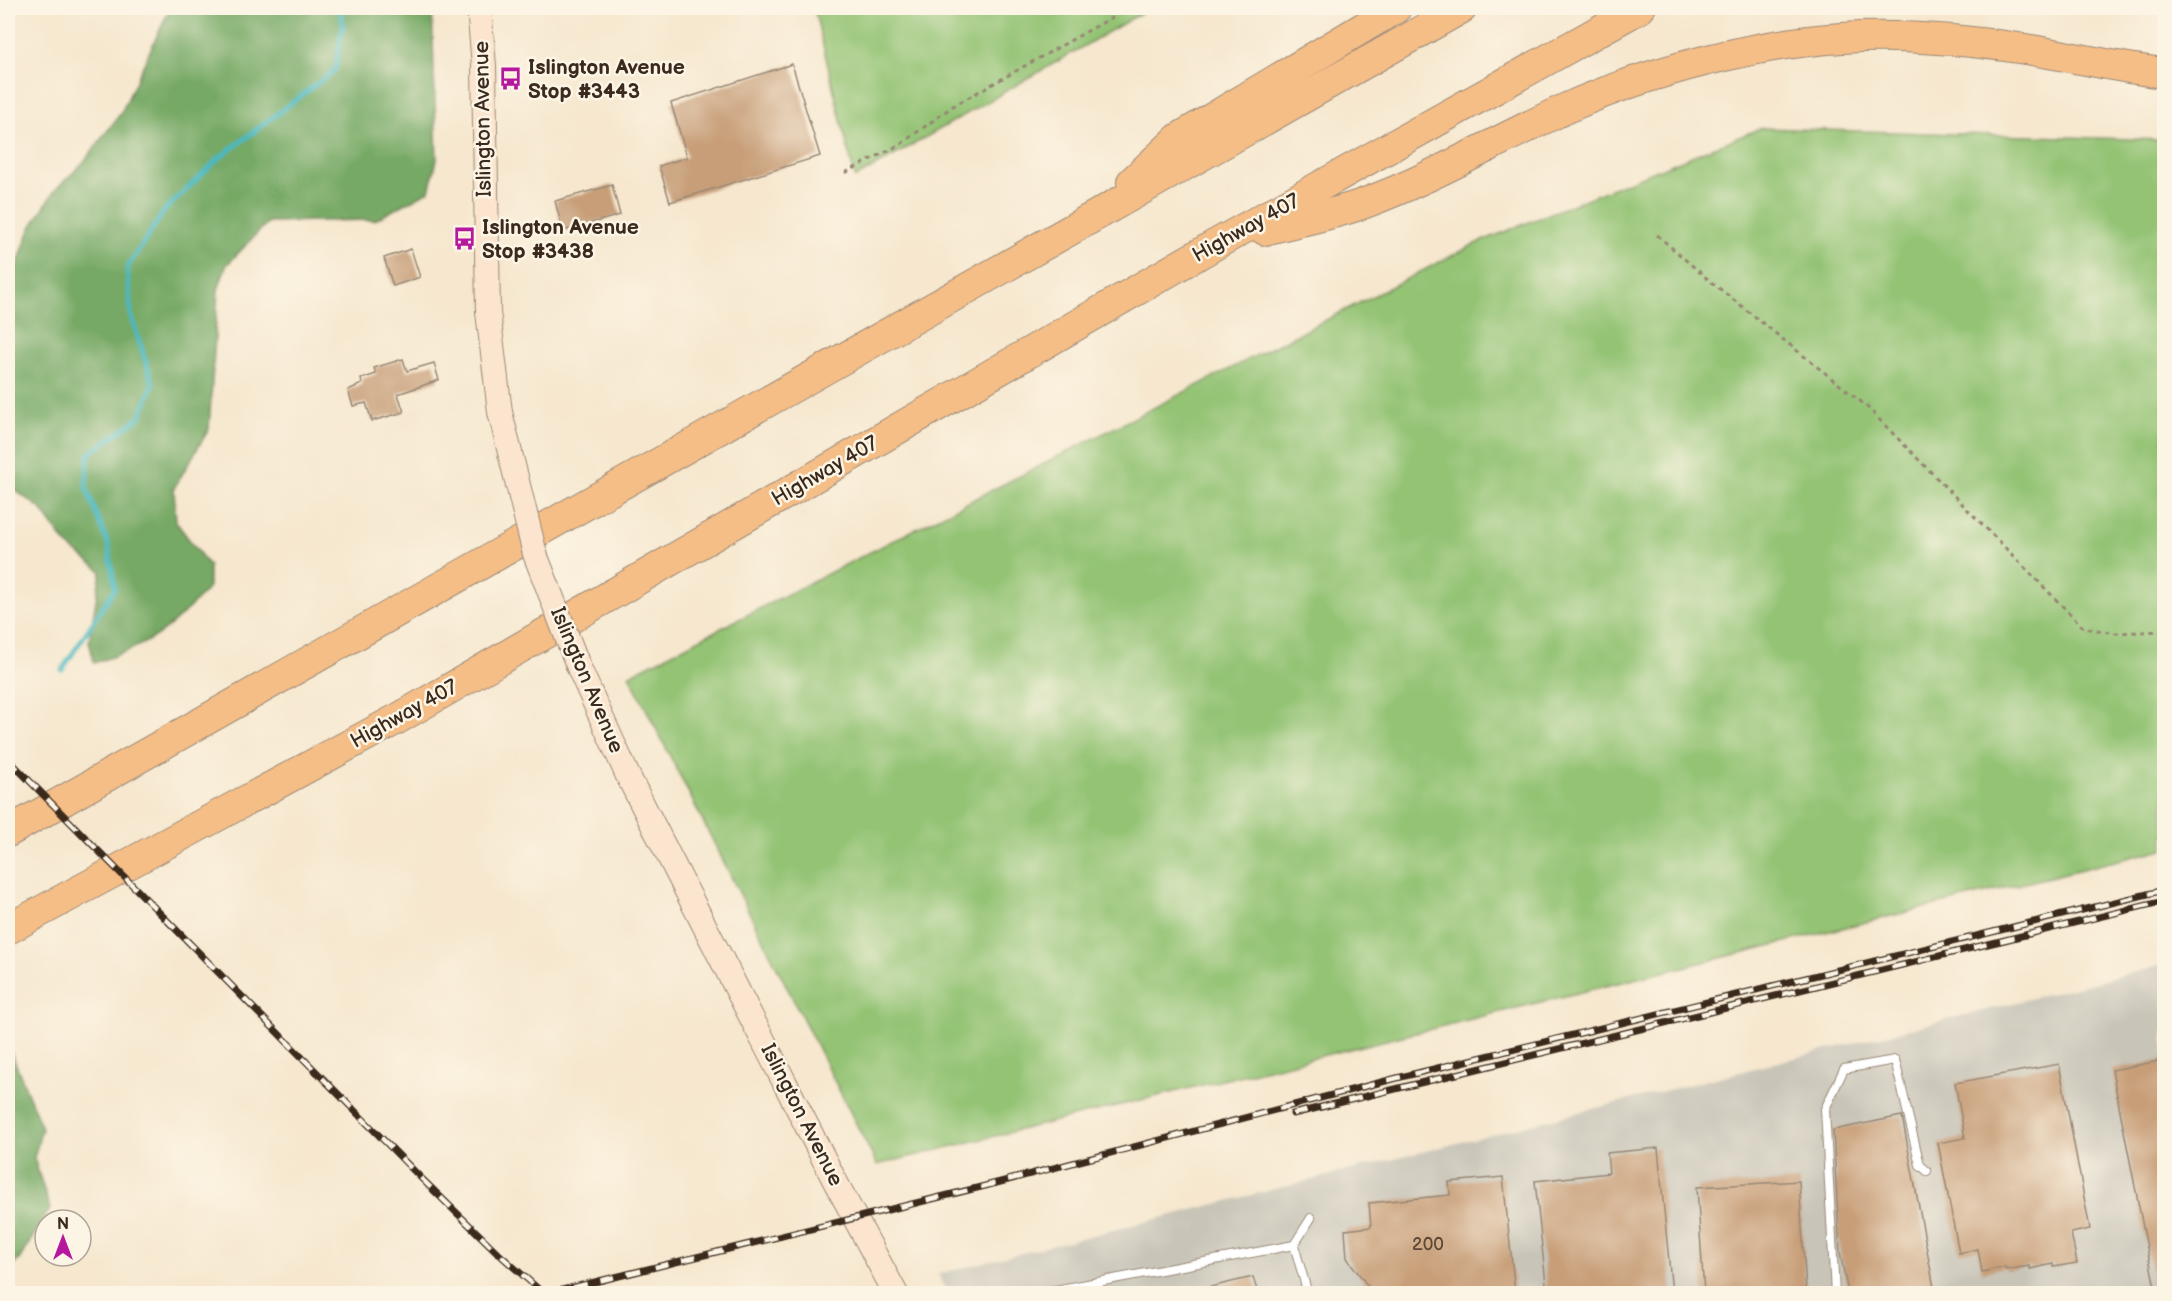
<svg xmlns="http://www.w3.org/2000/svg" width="2172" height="1301" viewBox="0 0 2172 1301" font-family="'Balsamiq Sans',sans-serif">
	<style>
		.industrial { fill: #c8c4b8 }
		.green { fill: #93c373; stroke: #677648; stroke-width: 1.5 }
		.forest { fill: #76a965; stroke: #586a42; stroke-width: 1.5 }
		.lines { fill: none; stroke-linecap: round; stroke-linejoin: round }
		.stream { stroke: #49b8c0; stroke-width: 5 }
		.building { fill: #c79e78 }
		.service-casing { stroke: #988876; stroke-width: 10 }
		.secondary-casing { stroke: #988876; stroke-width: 26 }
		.motorway-casing { stroke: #988876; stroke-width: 32 }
		.path { stroke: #988876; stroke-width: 3; stroke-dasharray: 4.5 4.5; stroke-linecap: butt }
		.service { stroke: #fff; stroke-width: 8 }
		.secondary { stroke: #fbe5cf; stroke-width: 24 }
		.motorway { stroke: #f6be87; stroke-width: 30 }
		.rail-casing { stroke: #3b2a1e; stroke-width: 7 }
		.rail { stroke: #fcf5e5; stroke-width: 4.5; stroke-dasharray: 14; stroke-linecap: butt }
		.secondary-bridge-casing { stroke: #988876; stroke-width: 26; stroke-linecap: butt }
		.secondary-bridge { stroke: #fbe5cf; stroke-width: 24 }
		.labels { text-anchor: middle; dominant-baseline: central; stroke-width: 5; stroke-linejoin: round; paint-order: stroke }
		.number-label { font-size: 18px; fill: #5e4734 }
		.poi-label { font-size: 21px; font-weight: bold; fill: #3b2a1e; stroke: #fcf5e5; text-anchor: start }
		.street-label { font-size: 21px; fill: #3b2a1e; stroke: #fcf5e5 }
	</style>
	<rect width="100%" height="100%" fill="#fcf5e5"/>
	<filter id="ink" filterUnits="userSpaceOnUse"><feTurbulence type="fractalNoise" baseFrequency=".0167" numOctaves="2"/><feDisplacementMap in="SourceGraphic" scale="12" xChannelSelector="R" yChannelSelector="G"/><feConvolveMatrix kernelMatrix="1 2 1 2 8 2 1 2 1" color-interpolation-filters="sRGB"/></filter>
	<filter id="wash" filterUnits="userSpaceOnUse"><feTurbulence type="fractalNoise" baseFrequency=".008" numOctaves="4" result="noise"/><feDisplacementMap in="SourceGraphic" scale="24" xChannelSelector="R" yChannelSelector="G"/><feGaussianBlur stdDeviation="1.35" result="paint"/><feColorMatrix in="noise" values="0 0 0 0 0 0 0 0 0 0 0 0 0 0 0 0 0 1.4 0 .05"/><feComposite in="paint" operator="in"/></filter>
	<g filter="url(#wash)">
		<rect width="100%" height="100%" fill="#f6e7ce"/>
		<polygon class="industrial" points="2164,965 2164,1293 948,1294 938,1274"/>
		<g class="green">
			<polygon points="814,8 1150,8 855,178"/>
			<polygon points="1761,128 2164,140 2164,849 877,1165 629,675 1475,244"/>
		</g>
		<g class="forest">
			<path d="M 170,8 L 432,8 L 437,160 L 429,191 L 375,220 L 268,222 L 226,266 L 218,290 L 209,429 L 174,488 L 176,522 L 209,566 L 209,587 C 170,630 150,646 94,663 L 89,641 L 101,571 L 66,544 L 41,509 L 8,485 L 8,291 L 30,229 L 55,190 L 83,163 L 121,113 Z"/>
			<polygon points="8,1045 42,1128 34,1158 50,1209 19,1260 8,1269"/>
		</g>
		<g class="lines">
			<polyline class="stream" points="62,670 115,588 108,544 86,487 89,454 140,417 153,384 131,316 127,268 165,210 219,158 335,70 343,25 340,8"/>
		</g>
		<g id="blocks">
			<g class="building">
				<polygon points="792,64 820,156 670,202 659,166 687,157 671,103"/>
				<polygon points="612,185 620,215 563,231 555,201"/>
				<polygon points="411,249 420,277 393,286 384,258"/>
				<polygon points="403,359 407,371 434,363 439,380 398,394 404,412 372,421 366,403 353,406 348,390 362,384 361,379 376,374 374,368"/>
				<polygon points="2164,1060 2164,1293 2156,1293 2112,1070"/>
				<polygon points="2059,1064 2090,1229 2071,1233 2077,1263 2053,1267 2053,1264 2030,1269 2030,1266 2006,1270 2005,1267 1982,1272 1978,1249 1959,1253 1938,1143 1965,1138 1955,1083"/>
				<polygon points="1902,1116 1934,1288 1905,1293 1892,1293 1892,1289 1871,1293 1848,1293 1840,1252 1833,1130"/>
				<polygon points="1658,1148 1672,1293 1547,1293 1535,1181 1609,1173 1607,1153"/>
				<polygon points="1503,1177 1515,1293 1373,1293 1347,1258 1345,1230 1371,1227 1369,1203 1450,1195 1449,1182"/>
				<polygon points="1799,1181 1806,1290 1704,1293 1697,1187"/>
				<polygon points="1253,1277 1258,1293 1206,1293 1206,1288"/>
			</g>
		</g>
	</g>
	<g filter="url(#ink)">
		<use href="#blocks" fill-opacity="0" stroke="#988876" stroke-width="1.5"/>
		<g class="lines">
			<defs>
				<g id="service">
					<polyline points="1294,1245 1308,1294"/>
					<polyline points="1034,1294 1294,1245 1311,1218"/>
					<polyline points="1835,1294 1825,1109 1844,1069 1895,1060 1920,1165 1927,1171"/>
				</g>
				<g id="secondary">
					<polyline points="479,8 484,66 488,312 500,412"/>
					<polyline points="628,776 835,1181 896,1294"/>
				</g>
				<g id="motorway">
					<polyline points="1132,182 1179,138 1396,8"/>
					<path d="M 1265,230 C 1298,221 1333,215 1365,203 C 1435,177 1501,138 1569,107 C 1648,72 1756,43 1842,38 C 1904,34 1965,40 2025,49 C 2072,56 2117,68 2164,73"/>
					<polyline points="8,832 1462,8"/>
					<polyline points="8,929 399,718 1218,243 1640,8"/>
				</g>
			</defs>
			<use href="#service" class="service-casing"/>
			<use href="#secondary" class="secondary-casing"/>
			<use href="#motorway" class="motorway-casing"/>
			<g class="path">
				<polyline points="845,173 901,144 953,106 1129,8"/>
				<polyline points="1657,235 1710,281 1865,405 2084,628 2116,633 2164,631"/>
			</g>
			<use href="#service" class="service"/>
			<use href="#secondary" class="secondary"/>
			<use href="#motorway" class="motorway"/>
			<defs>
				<g id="rail">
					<polyline points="8,759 421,1178 499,1254 544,1294"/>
					<polyline points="1293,1114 2164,901"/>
					<polyline points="546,1294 985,1186 1397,1078 2164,890"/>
				</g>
			</defs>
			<use href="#rail" class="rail-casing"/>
			<use href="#rail" class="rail"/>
			<defs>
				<polyline id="secondary-bridge" points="500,412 535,554 579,668 628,776"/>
			</defs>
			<use href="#secondary-bridge" class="secondary-bridge-casing"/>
			<use href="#secondary-bridge" class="secondary-bridge"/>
		</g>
	</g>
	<defs>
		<symbol id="bus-bare" viewBox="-9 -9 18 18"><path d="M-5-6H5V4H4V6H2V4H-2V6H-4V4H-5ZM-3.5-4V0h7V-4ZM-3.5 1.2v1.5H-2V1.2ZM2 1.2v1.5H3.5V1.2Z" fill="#b5179e" stroke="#fcf5e5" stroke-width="2.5" paint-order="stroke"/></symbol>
	</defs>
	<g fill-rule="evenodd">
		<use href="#bus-bare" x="494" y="62" width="33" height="33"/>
		<use href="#bus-bare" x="448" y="222" width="33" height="33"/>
	</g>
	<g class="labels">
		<g class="number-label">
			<text x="1428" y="1244">200</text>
		</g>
		<g class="poi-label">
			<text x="528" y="67">Islington Avenue<tspan x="528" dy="24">Stop #3443</tspan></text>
			<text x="482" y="227">Islington Avenue<tspan x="482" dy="24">Stop #3438</tspan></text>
		</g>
		<g class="street-label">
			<text transform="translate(483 119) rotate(-91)">Islington Avenue</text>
			<text transform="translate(1246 228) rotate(-29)">Highway 407</text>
			<text transform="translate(825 471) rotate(-30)">Highway 407</text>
			<text transform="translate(587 680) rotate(67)">Islington Avenue</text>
			<text transform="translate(404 714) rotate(-29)">Highway 407</text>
			<text transform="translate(802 1115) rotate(63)">Islington Avenue</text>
		</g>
	</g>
	<rect width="2172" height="1301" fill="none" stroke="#fcf5e5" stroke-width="30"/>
	<g transform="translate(63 1238)"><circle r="28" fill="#fcf5e5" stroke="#afa495" stroke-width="1.5"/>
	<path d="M0-4.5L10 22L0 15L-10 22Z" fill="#b5179e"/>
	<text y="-9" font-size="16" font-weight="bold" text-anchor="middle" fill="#3b2a1e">N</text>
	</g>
</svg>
